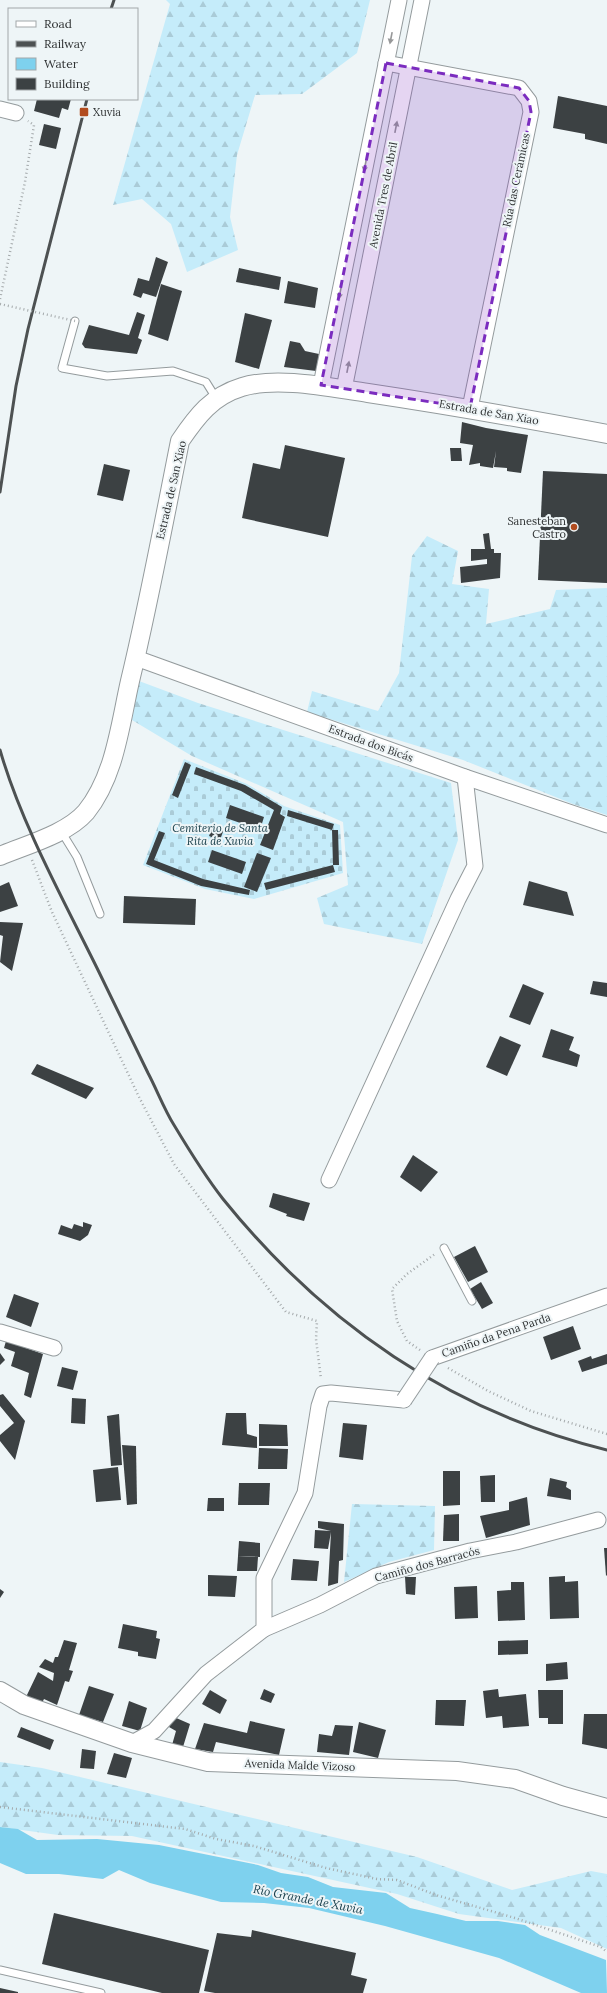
<svg xmlns="http://www.w3.org/2000/svg" width="607" height="1993" viewBox="0 0 607 1993" font-family="Lora,serif">
	<style>
		.forest { fill: url(#forest-firs) }
		.cemetery { fill: url(#cemetery-stones) }
		.water { fill: #7ed1ee }
		.building { fill: #3c4143 }
		.lines { fill: none; stroke-linecap: round; stroke-linejoin: round }
		.service-casing { stroke: #949b9d; stroke-width: 9 }
		.minor-casing { stroke: #949b9d; stroke-width: 17 }
		.tertiary-casing { stroke: #949b9d; stroke-width: 20 }
		.path { stroke: #a4a9ab; stroke-width: 2.5; stroke-dasharray: 1 3; stroke-linecap: butt }
		.service { stroke: #fff; stroke-width: 7 }
		.minor { stroke: #fff; stroke-width: 15 }
		.tertiary { stroke: #fff; stroke-width: 18 }
		.rail { stroke: #4d5152; stroke-width: 3 }
		.minor-bridge-casing { stroke: #949b9d; stroke-width: 17; stroke-linecap: butt }
		.path-bridge { stroke: #a4a9ab; stroke-width: 2.5; stroke-dasharray: 1 3; stroke-linecap: butt }
		.minor-bridge { stroke: #fff; stroke-width: 15 }
		.oneway { fill: #979899 }
		.marked { fill: #7b2cbf; fill-opacity: 0.2; stroke: #7b2cbf; stroke-width: 3; stroke-dasharray: 8 5; stroke-linejoin: round }
		.poi-dot { fill: #b24c1f; stroke: #eef5f7; stroke-width: 1.5 }
		.labels { text-anchor: middle; dominant-baseline: central; stroke-width: 4; stroke-linejoin: round; paint-order: stroke }
		.poi-label { font-size: 11px; fill: #2f3233; stroke: #eef5f7; text-anchor: start }
		.street-label { font-size: 11px; fill: #2f3233; stroke: #eef5f7 }
		.park-label { font-size: 11px; font-style: italic; fill: #1a404c; stroke: #eef5f7 }
		.water-label { font-size: 12px; font-style: italic; fill: #1a404d; stroke: #eef5f7 }
	</style>
	<defs>
		<pattern id="forest-firs" width="22" height="20" patternUnits="userSpaceOnUse"><rect width="22" height="20" fill="#c5ecfa"/><path d="M5 1l3.5 6h-7zM16 11l3.5 6h-7z" fill="#aacbd7"/></pattern>
		<pattern id="cemetery-stones" width="16" height="16" patternUnits="userSpaceOnUse"><rect width="16" height="16" fill="#c5ecfa"/><path d="M2 7V4a2 2 0 0 1 4 0v3zM10 15v-3a2 2 0 0 1 4 0v3z" fill="#aacbd7"/></pattern>
	</defs>
	<rect width="100%" height="100%" fill="#eef5f7"/>
	<g class="forest">
		<polygon points="166,0 370,0 357,53 302,94 255,95 237,155 230,217 238,250 187,272 171,224 142,199 113,205 170,4"/>
		<polygon points="427,536 458,551 452,584 489,589 486,624 550,609 556,590 607,588 607,815 573,804 463,760 307,712 312,691 378,711 399,673 412,556"/>
		<polygon points="139,681 198,703 451,783 458,840 422,944 324,924 317,898 348,885 343,822 192,756 132,720"/>
		<polygon points="352,1504 435,1506 434,1550 389,1562 344,1582"/>
		<polygon points="0,1762 42,1768 417,1857 512,1890 591,1871 607,1874 607,1949 561,1928 459,1914 397,1894 132,1836 58,1835 0,1827"/>
	</g>
	<polygon class="cemetery" points="184,759 247,784 284,806 340,825 343,873 254,899 205,889 143,865"/>
	<polygon class="water" points="0,1827 18,1829 37,1840 97,1839 159,1845 258,1865 281,1873 308,1877 333,1887 386,1893 410,1908 437,1914 466,1921 498,1921 525,1925 540,1935 606,1960 607,1993 581,1993 499,1958 385,1926 309,1908 264,1903 221,1902 150,1883 119,1870 103,1879 59,1874 26,1874 0,1863"/>
	<g class="building">
		<polygon points="558,96 607,106 607,144 585,139 585,134 553,128"/>
		<polygon points="37,99 71,99 68,110 62,108 59,118 34,111"/>
		<polygon points="44,124 61,128 56,149 39,145"/>
		<polygon points="156,257 168,262 156,297 143,293 141,298 133,295 138,278 149,281"/>
		<polygon points="239,268 281,277 279,290 236,282"/>
		<polygon points="288,281 318,288 315,308 284,303"/>
		<polygon points="161,284 182,291 168,341 148,334"/>
		<polygon points="137,312 145,315 138,338 142,340 137,354 85,348 82,344 89,325 129,335"/>
		<polygon points="245,313 272,320 259,369 235,362"/>
		<polygon points="290,341 300,343 305,351 319,354 316,371 284,367"/>
		<polygon points="462,422 486,428 528,435 521,473 507,471 507,468 494,467 496,451 493,468 480,466 480,463 469,465 473,445 460,443"/>
		<polygon points="285,445 345,458 328,537 242,518 253,463 280,469"/>
		<polygon points="450,448 461,448 462,461 451,461"/>
		<polygon points="104,464 130,470 123,501 97,495"/>
		<polygon points="543,471 607,474 607,583 538,580"/>
		<polygon points="489,533 491,549 494,549 494,553 501,553 500,578 461,583 460,567 487,564 487,559 471,561 471,549 485,549 483,534"/>
		<polygon points="185,762 191,765 178,798 172,795"/>
		<polygon points="196,767 245,785 282,807 280,814 285,817 273,850 260,845 274,810 241,791 194,774"/>
		<polygon points="230,805 264,817 260,830 226,818"/>
		<polygon points="288,810 334,824 332,830 287,816"/>
		<polygon points="213,825 224,829 220,840 209,836"/>
		<polygon points="332,830 338,830 339,865 333,865 335,872 266,890 264,883 333,865"/>
		<polygon points="159,831 165,833 154,860 203,879 250,890 249,895 201,886 146,864"/>
		<polygon points="212,850 246,862 242,874 208,862"/>
		<polygon points="257,853 271,858 257,892 244,887"/>
		<polygon points="529,881 567,892 574,916 523,905"/>
		<polygon points="9,882 18,906 0,912 0,886"/>
		<polygon points="124,896 196,899 195,925 123,923"/>
		<polygon points="0,922 23,923 12,971 0,962 3,936 0,935"/>
		<polygon points="593,981 607,983 607,997 590,994"/>
		<polygon points="523,984 544,993 530,1025 509,1017"/>
		<polygon points="551,1029 574,1037 569,1050 580,1055 577,1067 542,1057"/>
		<polygon points="500,1036 521,1045 507,1076 486,1067"/>
		<polygon points="37,1064 94,1088 86,1099 31,1074"/>
		<polygon points="413,1155 438,1172 421,1192 400,1177"/>
		<polygon points="273,1193 310,1203 304,1221 286,1216 287,1214 269,1207"/>
		<polygon points="83,1222 92,1225 88,1235 80,1241 58,1234 61,1225 72,1229 74,1224 83,1227"/>
		<polygon points="475,1246 488,1272 468,1282 454,1257"/>
		<polygon points="481,1282 493,1303 482,1309 470,1289"/>
		<polygon points="14,1294 39,1303 31,1327 6,1317"/>
		<polygon points="573,1326 581,1349 551,1360 543,1337"/>
		<polygon points="6,1341 43,1354 31,1398 24,1395 29,1373 11,1366 15,1352 4,1348"/>
		<polygon points="0,1353 5,1360 0,1365"/>
		<polygon points="607,1354 607,1364 582,1372 578,1361 591,1356 592,1359"/>
		<polygon points="62,1367 78,1371 73,1390 57,1386"/>
		<polygon points="3,1394 25,1421 15,1460 0,1441 0,1435 14,1423 0,1406 0,1395"/>
		<polygon points="72,1398 86,1399 85,1424 71,1423"/>
		<polygon points="226,1413 246,1413 247,1434 257,1437 257,1448 222,1445"/>
		<polygon points="119,1414 122,1465 111,1466 107,1416"/>
		<polygon points="343,1423 367,1425 363,1460 339,1457"/>
		<polygon points="259,1424 287,1425 288,1446 259,1446"/>
		<polygon points="122,1445 136,1446 137,1504 127,1505"/>
		<polygon points="259,1448 288,1449 287,1469 258,1469"/>
		<polygon points="118,1467 121,1500 96,1502 93,1470"/>
		<polygon points="443,1471 460,1471 460,1505 443,1506"/>
		<polygon points="495,1475 495,1502 481,1502 480,1476"/>
		<polygon points="550,1478 567,1482 566,1487 571,1490 571,1500 547,1496"/>
		<polygon points="239,1483 270,1483 269,1505 238,1505"/>
		<polygon points="527,1497 530,1525 486,1538 480,1516 509,1510 509,1502"/>
		<polygon points="208,1498 224,1498 224,1511 207,1511"/>
		<polygon points="459,1514 459,1541 443,1541 444,1515"/>
		<polygon points="318,1521 344,1524 343,1560 339,1561 338,1583 328,1586 331,1532 328,1549 314,1548 315,1530 331,1531 318,1528"/>
		<polygon points="239,1541 260,1543 260,1557 238,1556"/>
		<polygon points="604,1548 607,1548 607,1575 606,1576"/>
		<polygon points="238,1556 258,1557 257,1571 237,1571"/>
		<polygon points="293,1559 319,1561 317,1581 291,1580"/>
		<polygon points="208,1575 237,1576 235,1597 208,1596"/>
		<polygon points="565,1576 565,1582 578,1581 579,1618 550,1619 549,1577"/>
		<polygon points="405,1577 416,1577 415,1595 406,1594"/>
		<polygon points="511,1582 524,1582 525,1620 498,1621 497,1591 511,1590"/>
		<polygon points="477,1586 478,1618 455,1619 454,1587"/>
		<polygon points="0,1589 4,1592 0,1598"/>
		<polygon points="123,1624 157,1631 156,1638 160,1639 156,1659 138,1656 138,1652 118,1648"/>
		<polygon points="64,1640 77,1643 69,1670 73,1671 69,1682 65,1681 57,1705 44,1699 42,1703 26,1697 38,1672 53,1681 54,1673 39,1667 45,1659 53,1663 55,1657 58,1657"/>
		<polygon points="528,1640 528,1654 498,1655 498,1641"/>
		<polygon points="567,1662 568,1679 546,1681 546,1664"/>
		<polygon points="89,1686 114,1694 103,1722 79,1715"/>
		<polygon points="264,1689 275,1694 271,1703 260,1699"/>
		<polygon points="498,1689 499,1697 526,1694 529,1726 503,1728 502,1716 486,1718 483,1691"/>
		<polygon points="210,1690 227,1700 220,1714 202,1704"/>
		<polygon points="538,1690 563,1690 563,1724 548,1724 548,1718 539,1718"/>
		<polygon points="436,1700 466,1700 464,1726 435,1725"/>
		<polygon points="129,1701 147,1708 140,1731 122,1726"/>
		<polygon points="584,1714 607,1714 607,1749 582,1744"/>
		<polygon points="174,1717 190,1724 183,1747 172,1745 176,1731 169,1727"/>
		<polygon points="250,1721 285,1729 279,1755 216,1742 213,1752 195,1749 204,1723 247,1733"/>
		<polygon points="359,1722 386,1730 378,1758 353,1752"/>
		<polygon points="335,1725 353,1726 349,1755 317,1752 319,1734 332,1736"/>
		<polygon points="21,1727 54,1740 50,1750 17,1737"/>
		<polygon points="82,1749 96,1751 94,1769 80,1768"/>
		<polygon points="114,1753 132,1758 126,1778 107,1774"/>
		<polygon points="54,1913 209,1950 199,1993 162,1993 42,1964"/>
		<polygon points="252,1930 356,1953 351,1975 367,1979 363,1993 215,1993 204,1991 217,1933 251,1937"/>
		<polygon points="0,1988 18,1992 18,1993 0,1993"/>
	</g>
	<g class="lines">
		<defs>
			<g id="service">
				<polyline points="75,321 62,368 107,376 173,371 206,382 216,398"/>
				<polyline points="61,831 77,857 100,914"/>
				<polyline points="444,1248 472,1301"/>
				<polyline points="0,1970 101,1993"/>
			</g>
			<g id="minor">
				<polyline points="386,63 519,88 529,101 531,112 470,408"/>
				<polyline points="0,109 16,113"/>
				<polyline points="321,385 399,0"/>
				<polyline points="344,389 422,0"/>
				<polyline points="136,658 465,777 607,825"/>
				<polyline points="329,1180 458,899 475,866 465,777"/>
				<polyline points="0,1332 54,1348"/>
				<polyline points="432,1358 607,1296"/>
				<polyline points="264,1629 320,1605 376,1576 470,1551 516,1542 598,1520"/>
				<polyline points="132,1743 154,1731 206,1674 264,1629 264,1578 305,1493 319,1406 323,1394 331,1393 404,1400"/>
			</g>
			<g id="tertiary">
				<path d="M 0,856 C 26,845 67,834 86,812 C 115,776 120,725 130,681 C 149,602 164,521 180,441 C 197,416 212,396 242,387 C 278,376 332,388 368,393 C 448,405 528,419 607,434"/>
				<polyline points="0,1691 24,1705 132,1743 208,1762 457,1771 515,1779 563,1796 607,1808"/>
			</g>
		</defs>
		<use href="#service" class="service-casing"/>
		<use href="#minor" class="minor-casing"/>
		<use href="#tertiary" class="tertiary-casing"/>
		<g class="path">
			<polyline points="0,299 25,182 34,125 28,121"/>
			<polyline points="32,860 52,912 139,1097 174,1164 286,1312 317,1321 316,1339 321,1379"/>
			<polyline points="420,1350 407,1341 397,1321 392,1289 407,1274 435,1254"/>
			<polyline points="448,1368 488,1391 531,1411 607,1434"/>
			<polyline points="0,1807 185,1829 216,1839 254,1846 326,1868 377,1879 397,1880 436,1895 515,1918 601,1947 607,1952"/>
		</g>
		<use href="#service" class="service"/>
		<use href="#minor" class="minor"/>
		<use href="#tertiary" class="tertiary"/>
		<g class="rail">
			<polyline points="111,9 114,0"/>
			<polyline points="0,492 16,386 28,329 87,99"/>
			<path d="M 0,750 C 21,823 63,899 97,968 C 114,1003 131,1038 148,1073 C 157,1090 164,1109 174,1125 C 189,1150 205,1176 223,1199 C 323,1323 451,1412 607,1450"/>
		</g>
		<defs>
			<polyline id="minor-bridge" points="404,1400 432,1358"/>
		</defs>
		<use href="#minor-bridge" class="minor-bridge-casing"/>
		<polyline class="path-bridge" points="0,304 75,321"/>
		<use href="#minor-bridge" class="minor-bridge"/>
	</g>
	<defs><path id="oneway-solid" d="M-6-.8H1V-3.2L6.5 0L1 3.2V.8H-6Z"/></defs>
	<g class="oneway">
		<use href="#oneway-solid" transform="translate(391 38) rotate(101)"/>
		<use href="#oneway-solid" transform="translate(396 127) rotate(-79)"/>
		<use href="#oneway-solid" transform="translate(365 166) rotate(101)"/>
		<use href="#oneway-solid" transform="translate(340 293) rotate(101)"/>
		<use href="#oneway-solid" transform="translate(348 367) rotate(-79)"/>
	</g>
	<path class="marked" d="M 386,63 L 519,88 L 529,101 L 531,112 L 470,408 L 321,385 Z"/>
	<g class="poi-dot">
		<rect x="79" y="107" width="10" height="10" rx="2"/>
		<circle cx="574" cy="527" r="4"/>
	</g>
	<g class="labels">
		<g class="poi-label">
			<text x="93" y="112">Xuvia</text>
			<text x="566" y="521" text-anchor="end">Sanesteban<tspan x="566" dy="13">Castro</tspan></text>
		</g>
		<g class="street-label">
			<text transform="translate(516 180) rotate(-78)">Rúa das Cerámicas</text>
			<text transform="translate(383 195) rotate(-79)">Avenida Tres de Abril</text>
			<text transform="translate(489 412) rotate(10)">Estrada de San Xiao</text>
			<text transform="translate(171 490) rotate(-77)">Estrada de San Xiao</text>
			<text transform="translate(371 743) rotate(20)">Estrada dos Bicás</text>
			<text transform="translate(496 1335) rotate(-19)">Camiño da Pena Parda</text>
			<text transform="translate(427 1564) rotate(-15)">Camiño dos Barracós</text>
			<text transform="translate(300 1765) rotate(2)">Avenida Malde Vizoso</text>
		</g>
		<g class="park-label">
			<text x="220" y="828">Cemiterio de Santa<tspan x="220" dy="13">Rita de Xuvia</tspan></text>
		</g>
		<g class="water-label">
			<text transform="translate(308 1899) rotate(11)">Río Grande de Xuvia</text>
		</g>
	</g>
	<rect x="8" y="8" width="130" height="92" fill="#eef5f7" stroke="#a2a7a9"/>
	<rect x="16" y="21" width="20" height="6" fill="#ffffff" stroke="#a2a7a9"/>
	<text x="44" y="28" font-size="12" fill="#2f3233">Road</text>
	<rect x="16" y="41" width="20" height="6" fill="#4d5152" stroke="#a2a7a9"/>
	<text x="44" y="48" font-size="12" fill="#2f3233">Railway</text>
	<rect x="16" y="58" width="20" height="12" fill="#7ed1ee" stroke="#a2a7a9"/>
	<text x="44" y="68" font-size="12" fill="#2f3233">Water</text>
	<rect x="16" y="78" width="20" height="12" fill="#3c4143" stroke="#a2a7a9"/>
	<text x="44" y="88" font-size="12" fill="#2f3233">Building</text>
</svg>
